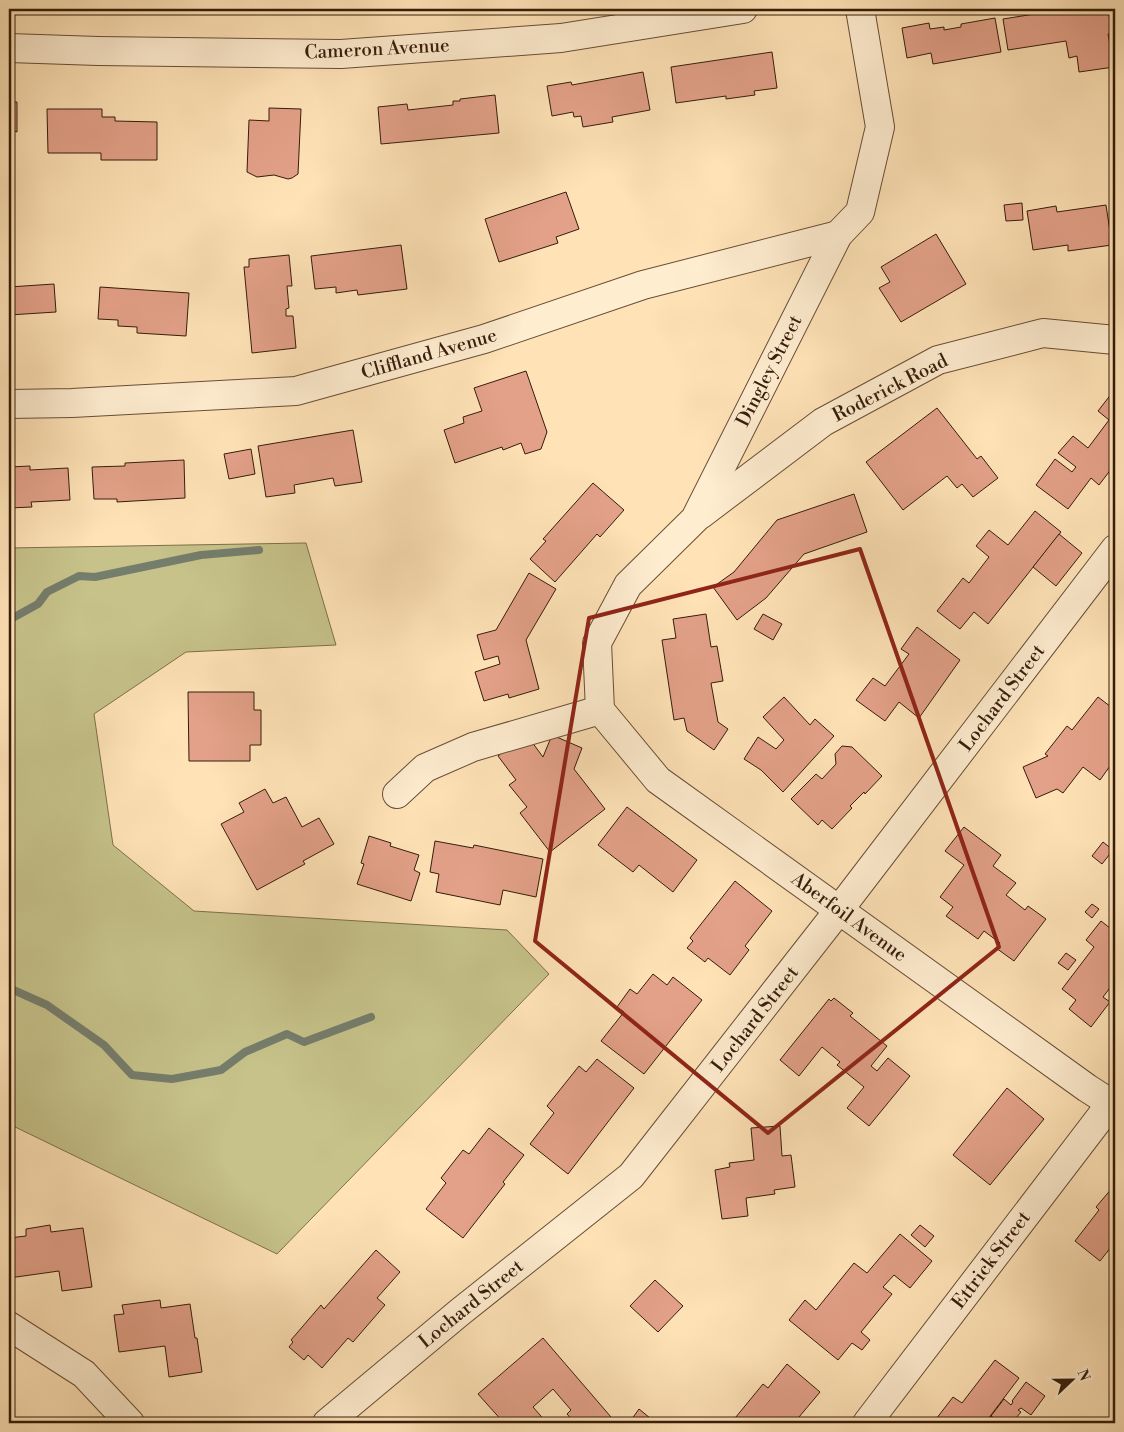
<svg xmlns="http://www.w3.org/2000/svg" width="1124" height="1432" viewBox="0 0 1124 1432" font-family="'Libre Bodoni',serif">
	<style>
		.green { fill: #c6c28a; stroke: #7e6f4a }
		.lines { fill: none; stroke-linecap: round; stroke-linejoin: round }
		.stream { stroke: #757d6c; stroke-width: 8 }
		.building { fill: #e3a189; stroke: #351c0b }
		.street-casing { stroke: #684e36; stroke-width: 30 }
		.street { stroke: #ffedd0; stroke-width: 28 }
		.marked { fill: none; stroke: #8f2418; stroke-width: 4; stroke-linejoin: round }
		.labels { text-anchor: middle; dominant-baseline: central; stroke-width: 4; stroke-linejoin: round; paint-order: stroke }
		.street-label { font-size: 19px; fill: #351c0b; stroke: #ffedd0 }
	</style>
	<rect width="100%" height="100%" fill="#ffe3b7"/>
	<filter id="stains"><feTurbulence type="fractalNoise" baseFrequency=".004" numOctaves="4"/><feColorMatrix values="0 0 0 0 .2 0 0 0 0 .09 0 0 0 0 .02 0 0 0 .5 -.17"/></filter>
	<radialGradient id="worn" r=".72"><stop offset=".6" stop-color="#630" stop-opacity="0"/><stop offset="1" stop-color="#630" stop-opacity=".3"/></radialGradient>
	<polygon class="green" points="306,543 336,645 186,652 94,714 113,845 194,911 507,930 549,974 277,1254 9,1124 9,548"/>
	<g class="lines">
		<g class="stream">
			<polyline points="9,620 38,604 47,592 79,576 95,577 201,555 259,550"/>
			<polyline points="9,988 47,1005 104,1045 132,1075 172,1079 221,1070 245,1052 287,1034 304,1042 371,1017"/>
		</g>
	</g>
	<g class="building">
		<polygon points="1041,9 1108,9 1112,33 1108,34 1114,67 1079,72 1077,56 1069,58 1066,41 1008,50 1003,19 1041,13"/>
		<polygon points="995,18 1001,52 933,64 931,53 907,58 902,28 929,23 930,29 944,27 944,30 961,27 961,24"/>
		<polygon points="772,52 777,88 754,91 755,95 726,99 726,96 676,103 671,67"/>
		<polygon points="643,72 650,110 612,117 613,122 583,127 581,116 574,117 573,112 552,116 547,86 571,82 572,85"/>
		<polygon points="495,95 499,133 381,144 378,107 407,104 408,110 453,105 453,101 460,101 460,99"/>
		<polygon points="9,102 17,102 17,132 14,131 14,141 9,141"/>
		<polygon points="269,108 301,109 298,174 292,178 288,179 274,175 257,177 247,172 249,120 269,121"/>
		<polygon points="47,109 102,109 102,117 115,117 115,121 157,122 157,160 101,160 101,153 48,153"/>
		<polygon points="566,192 579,229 556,237 558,243 499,262 485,219"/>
		<polygon points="1022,203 1023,220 1006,221 1004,205"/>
		<polygon points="1106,205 1112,245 1068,251 1068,245 1033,250 1027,211 1056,206 1057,212"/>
		<polygon points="936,234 966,284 901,322 879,288 890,282 881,267"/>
		<polygon points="401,245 407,289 358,295 357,290 336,293 336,287 315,289 311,256"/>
		<polygon points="289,255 292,286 287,286 289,308 286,309 286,316 293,316 296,348 252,353 244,267 249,267 249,259"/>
		<polygon points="54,284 56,312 9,315 9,287"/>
		<polygon points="100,287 189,293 186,336 137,333 137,327 118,326 118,320 98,319"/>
		<polygon points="526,371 547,432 541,449 525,454 521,443 503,450 502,447 455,463 444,430 464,423 463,417 482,411 474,388"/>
		<polygon points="1112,393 1115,396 1115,464 1099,485 1091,478 1068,509 1036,485 1055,459 1072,472 1076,467 1058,453 1073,436 1088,448 1109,420 1098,411"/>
		<polygon points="937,408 977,459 981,456 998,478 973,497 962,484 957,488 947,476 903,510 866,462"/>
		<polygon points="353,430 362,482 335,486 333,478 294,485 295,493 266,497 258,446"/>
		<polygon points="251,449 255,474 229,479 224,454"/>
		<polygon points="184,460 185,498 117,502 117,499 94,499 92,467 125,466 125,463"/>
		<polygon points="30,466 30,470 68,468 70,500 31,502 32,507 9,508 9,467"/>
		<polygon points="593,483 624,510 600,537 597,534 555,582 530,559 546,541 543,539"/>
		<polygon points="854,494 867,532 804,554 766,598 737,620 713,587 734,572 777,520"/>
		<polygon points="1035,511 1061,532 988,624 974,612 960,629 937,611 963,578 969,583 989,557 976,546 989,530 1008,545"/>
		<polygon points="1059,534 1082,553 1056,586 1033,567"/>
		<polygon points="529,573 556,589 526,640 539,689 509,698 508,694 484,701 475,672 500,664 498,656 484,660 477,635 496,630"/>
		<polygon points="706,614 711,647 717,646 723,681 711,683 718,722 728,729 714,750 687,731 684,718 674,720 662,640 676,638 673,619"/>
		<polygon points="763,614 782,624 773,640 754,629"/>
		<polygon points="917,627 960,660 919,718 899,702 885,721 856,700 873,678 885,686 909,654 901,649"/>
		<polygon points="188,692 254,692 254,710 261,710 261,745 250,745 250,761 189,761"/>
		<polygon points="784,697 810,725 815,719 834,736 783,792 761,770 744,759 758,737 776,749 784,740 763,717"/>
		<polygon points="1098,697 1115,710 1115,759 1100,780 1083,767 1063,793 1057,789 1036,798 1023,767 1048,756 1045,754 1067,726 1072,730"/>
		<polygon points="526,734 543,757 552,735 582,748 574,769 605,809 550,852 520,813 527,807 509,785 516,780 498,756"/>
		<polygon points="842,746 852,747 882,776 865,794 864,792 850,806 852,808 832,829 822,820 818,825 791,799 816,774 822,779 836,764 835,754"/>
		<polygon points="265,789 273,803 286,797 302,827 319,818 334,844 303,861 305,864 257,890 221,824 244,812 239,803"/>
		<polygon points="627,807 697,860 673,892 639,865 633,872 598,845"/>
		<polygon points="964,827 1001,855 993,866 1016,883 1006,895 1025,910 1028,906 1046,919 1014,961 996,948 1000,943 984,931 978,939 946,916 953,907 940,897 964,865 945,851"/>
		<polygon points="369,836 391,843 390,846 419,855 414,870 420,873 411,901 357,884 364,864 361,863"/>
		<polygon points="435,841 473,848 474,845 543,859 536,897 503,890 500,905 436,892 439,874 430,872"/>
		<polygon points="1103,842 1113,850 1102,864 1092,856"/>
		<polygon points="735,881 772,911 745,946 749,950 730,975 708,958 705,962 687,948 693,941 690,938"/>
		<polygon points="1092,904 1099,909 1092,918 1085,912"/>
		<polygon points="1101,921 1115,932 1115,981 1103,997 1110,1002 1091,1027 1069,1009 1076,1000 1062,989 1094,947 1086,940"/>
		<polygon points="1066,953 1076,960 1068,970 1058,963"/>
		<polygon points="653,974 667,985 673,977 702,1000 644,1074 601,1041 624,1012 617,1007 630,989 637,994"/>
		<polygon points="834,998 853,1013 850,1016 887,1046 871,1066 877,1071 888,1058 910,1076 869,1126 847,1108 864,1087 837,1065 840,1062 822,1047 799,1076 780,1060 829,999 831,1001"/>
		<polygon points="597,1059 634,1088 568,1174 530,1144 554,1113 547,1106 579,1066 586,1072"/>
		<polygon points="1007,1088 1044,1119 990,1185 953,1155"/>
		<polygon points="780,1126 782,1156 791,1155 795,1187 774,1190 775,1194 746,1198 748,1216 722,1219 715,1170 730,1167 729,1163 754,1160 751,1128"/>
		<polygon points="489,1128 524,1155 503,1182 505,1184 463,1238 426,1209 446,1183 441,1178 463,1150 469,1154"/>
		<polygon points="1113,1187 1115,1189 1115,1242 1100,1261 1075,1241 1099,1210 1096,1207"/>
		<polygon points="50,1225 51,1232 83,1228 92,1287 62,1291 59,1271 9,1278 9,1238 26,1236 26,1229"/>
		<polygon points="920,1225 934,1236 925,1247 911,1235"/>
		<polygon points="900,1234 932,1261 910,1288 894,1275 883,1287 892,1294 861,1332 870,1340 862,1350 852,1343 838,1360 789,1320 805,1300 816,1310 854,1263 867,1273"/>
		<polygon points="376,1250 400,1272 377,1298 385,1305 353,1342 348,1338 322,1368 308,1355 304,1360 289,1347 293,1342 291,1340 321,1305 324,1309"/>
		<polygon points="655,1280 683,1306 658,1332 630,1306"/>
		<polygon points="160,1300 161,1308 190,1304 195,1338 197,1338 202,1372 169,1377 165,1346 119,1352 114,1315 124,1314 122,1305"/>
		<polygon points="543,1338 611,1417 605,1422 607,1423 575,1423 567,1414 571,1410 553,1389 533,1407 547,1423 504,1423 478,1394"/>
		<polygon points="995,1360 1019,1378 985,1423 933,1423 953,1397 962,1403"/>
		<polygon points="787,1364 820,1392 794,1423 731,1423 763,1384 768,1388"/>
		<polygon points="1026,1382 1045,1396 1031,1415 1021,1408 1018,1410 1021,1412 1012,1423 1000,1423 991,1416 1004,1399 1011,1405 1013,1402 1012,1401"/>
		<polygon points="639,1409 650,1418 646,1423 629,1423"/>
		<polygon points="991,1416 1000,1423 985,1423"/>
	</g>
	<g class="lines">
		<defs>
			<g id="street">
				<polyline points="9,48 98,51 341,54 561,38 743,9"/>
				<polyline points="9,404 72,403 296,391 484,339 643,285 838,235"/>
				<polyline points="700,515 823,422 938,360 1043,333 1115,340"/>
				<polyline points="600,710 597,643 628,585 695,519 838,235 860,212 880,127 860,9"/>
				<polyline points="600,710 658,780 1087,1088 1115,1106"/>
				<polyline points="397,794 425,768 473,747 600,710"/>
				<polyline points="9,1326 84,1374 130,1423"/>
				<polyline points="327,1423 460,1312 631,1176 839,910 1115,549"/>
				<polyline points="867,1423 1115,1098"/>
			</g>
		</defs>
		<use href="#street" class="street-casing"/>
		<use href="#street" class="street"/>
	</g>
	<path class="marked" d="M 860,549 L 999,947 L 768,1133 L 535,941 L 589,618 Z"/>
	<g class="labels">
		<g class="street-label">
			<text transform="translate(377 49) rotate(-3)">Cameron Avenue</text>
			<text transform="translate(429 354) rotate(-16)">Cliffland Avenue</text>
			<text transform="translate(769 371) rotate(-63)">Dingley Street</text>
			<text transform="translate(890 388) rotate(-27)">Roderick Road</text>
			<text transform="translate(1002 698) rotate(-53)">Lochard Street</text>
			<text transform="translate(849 917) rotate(36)">Aberfoil Avenue</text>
			<text transform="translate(755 1019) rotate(-52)">Lochard Street</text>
			<text transform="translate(991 1260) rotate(-53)">Ettrick Street</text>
			<text transform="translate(471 1304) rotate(-39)">Lochard Street</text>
		</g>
	</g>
	<rect width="1124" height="1432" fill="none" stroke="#ffe3b7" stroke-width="30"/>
	<rect x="10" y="10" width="1104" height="1412" fill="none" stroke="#351c0b" stroke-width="2.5"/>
	<rect x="15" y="15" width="1094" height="1402" fill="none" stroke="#351c0b"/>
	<g transform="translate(1072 1380) rotate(68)" stroke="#ffedd0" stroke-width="4" paint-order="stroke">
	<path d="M0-4L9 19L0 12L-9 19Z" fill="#351c0b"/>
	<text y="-8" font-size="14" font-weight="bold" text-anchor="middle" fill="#351c0b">N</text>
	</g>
	<rect width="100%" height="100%" filter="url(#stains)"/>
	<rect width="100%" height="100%" fill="url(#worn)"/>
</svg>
